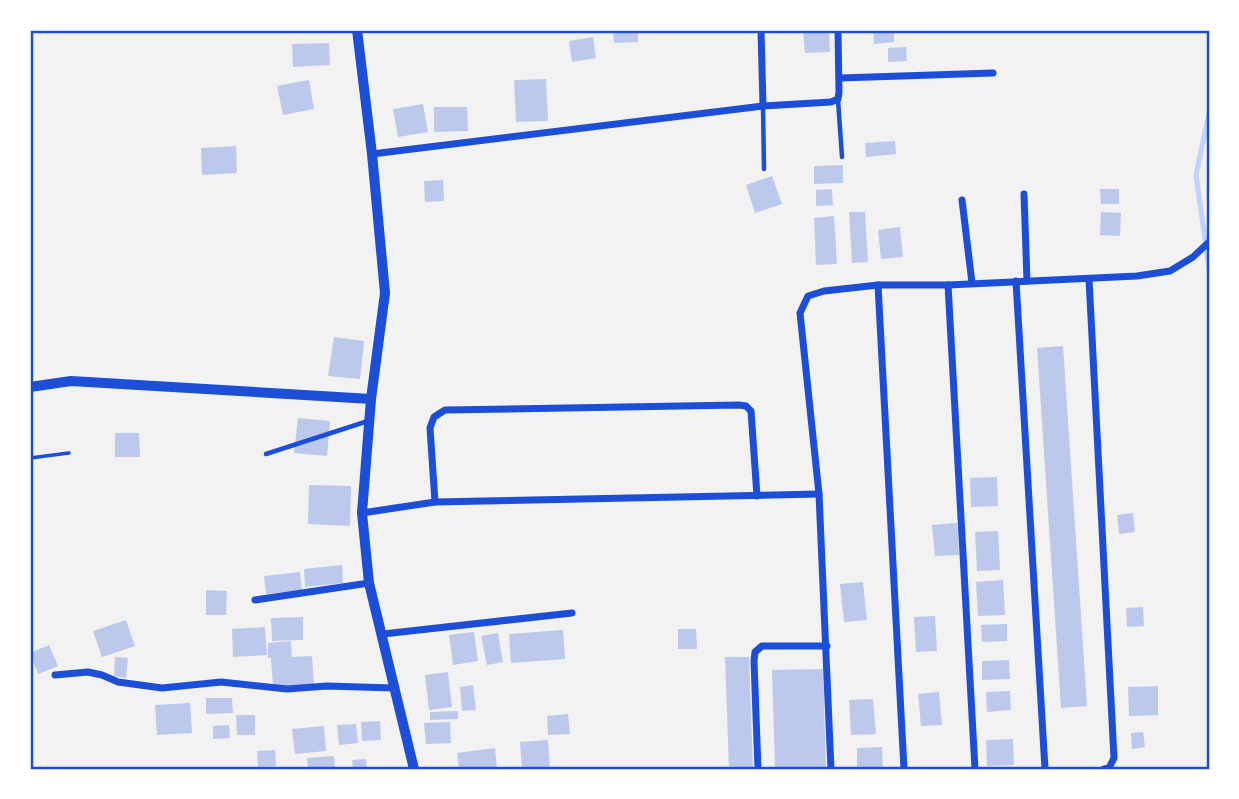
<svg xmlns="http://www.w3.org/2000/svg" width="1239" height="799" viewBox="0 0 1239 799" font-family="Arial,sans-serif">
	<style>
		.lines { fill: none; stroke-linecap: round; stroke-linejoin: round }
		.stream { stroke: #bfd3fe; stroke-width: 5 }
		.building { fill: #bdc9ec }
		.path { stroke: #1d4ed8; stroke-width: 3.5 }
		.service { stroke: #1d4ed8; stroke-width: 4.5 }
		.minor { stroke: #1d4ed8; stroke-width: 7 }
		.tertiary { stroke: #1d4ed8; stroke-width: 10 }
		.neatline { fill: none; stroke: #1d4ed8; stroke-width: 2.5 }
	</style>
	<rect width="100%" height="100%" fill="#f2f2f2"/>
	<g class="lines">
		<polyline class="stream" points="1209,113 1196,175 1209,268"/>
	</g>
	<g class="building">
		<polygon points="613,30 638,30 638,42 614,43"/>
		<polygon points="803,30 829,30 830,52 805,53"/>
		<polygon points="873,30 894,30 894,42 874,44"/>
		<polygon points="593,37 596,58 572,62 569,41"/>
		<polygon points="329,43 330,65 293,67 292,44"/>
		<polygon points="906,47 907,61 888,62 888,48"/>
		<polygon points="546,79 548,121 516,122 514,80"/>
		<polygon points="309,80 314,109 283,115 277,86"/>
		<polygon points="423,104 428,132 398,137 393,109"/>
		<polygon points="434,107 467,107 468,131 434,132"/>
		<polygon points="895,141 896,154 866,157 865,143"/>
		<polygon points="236,146 237,173 202,175 201,148"/>
		<polygon points="843,165 843,183 814,184 814,166"/>
		<polygon points="772,176 782,204 755,213 746,185"/>
		<polygon points="443,180 444,201 425,202 424,181"/>
		<polygon points="832,189 833,205 816,206 816,190"/>
		<polygon points="1100,189 1119,189 1119,204 1101,204"/>
		<polygon points="849,212 865,212 868,262 852,263"/>
		<polygon points="1101,212 1121,213 1120,236 1100,235"/>
		<polygon points="834,216 837,264 816,265 814,218"/>
		<polygon points="900,227 903,257 881,259 878,230"/>
		<polygon points="334,337 364,341 360,379 328,376"/>
		<polygon points="1063,346 1087,706 1061,708 1037,348"/>
		<polygon points="298,418 330,421 327,456 294,453"/>
		<polygon points="115,433 139,433 140,457 115,457"/>
		<polygon points="997,477 998,506 971,507 970,478"/>
		<polygon points="309,485 351,486 350,526 308,524"/>
		<polygon points="1133,513 1135,532 1119,534 1117,515"/>
		<polygon points="957,523 959,555 935,556 932,525"/>
		<polygon points="998,531 1000,570 977,571 975,532"/>
		<polygon points="342,565 343,583 305,587 304,569"/>
		<polygon points="300,572 302,590 266,594 264,576"/>
		<polygon points="1003,580 1005,615 978,616 976,582"/>
		<polygon points="863,582 867,620 844,622 840,584"/>
		<polygon points="206,590 227,591 226,615 206,615"/>
		<polygon points="1143,607 1144,626 1127,627 1126,608"/>
		<polygon points="935,616 937,651 916,652 914,617"/>
		<polygon points="303,617 303,640 272,641 271,618"/>
		<polygon points="126,620 135,646 102,657 93,631"/>
		<polygon points="1007,624 1007,641 982,642 981,625"/>
		<polygon points="265,627 267,655 233,657 232,629"/>
		<polygon points="678,629 696,629 697,649 678,649"/>
		<polygon points="563,630 565,659 511,663 509,634"/>
		<polygon points="474,632 478,661 453,665 449,635"/>
		<polygon points="498,633 503,662 487,665 481,636"/>
		<polygon points="291,641 292,657 312,656 314,684 273,687 271,658 268,658 268,643"/>
		<polygon points="49,645 58,666 38,674 30,653"/>
		<polygon points="115,657 128,658 126,678 114,676"/>
		<polygon points="725,657 749,657 753,769 729,769"/>
		<polygon points="1009,660 1010,679 982,680 982,661"/>
		<polygon points="823,669 826,769 775,769 772,670"/>
		<polygon points="448,672 452,707 429,710 425,675"/>
		<polygon points="473,685 476,710 462,711 460,687"/>
		<polygon points="1158,686 1158,715 1129,716 1128,687"/>
		<polygon points="1010,691 1011,710 987,712 986,692"/>
		<polygon points="939,692 942,725 921,726 918,694"/>
		<polygon points="206,698 232,698 233,713 206,714"/>
		<polygon points="873,699 876,734 851,735 849,700"/>
		<polygon points="190,703 192,733 157,735 155,705"/>
		<polygon points="458,711 458,719 430,720 430,712"/>
		<polygon points="568,714 570,734 548,735 547,716"/>
		<polygon points="236,715 255,715 255,735 237,735"/>
		<polygon points="380,721 381,740 362,741 361,722"/>
		<polygon points="450,722 451,743 426,744 424,723"/>
		<polygon points="356,724 358,743 339,745 337,725"/>
		<polygon points="229,725 230,738 213,739 213,726"/>
		<polygon points="324,726 326,751 295,754 292,729"/>
		<polygon points="1143,732 1145,747 1132,749 1131,733"/>
		<polygon points="1013,739 1014,765 987,766 986,740"/>
		<polygon points="548,740 550,769 522,769 520,742"/>
		<polygon points="882,747 883,769 857,769 857,748"/>
		<polygon points="495,748 497,769 459,769 457,753"/>
		<polygon points="275,750 276,766 258,767 257,751"/>
		<polygon points="334,756 335,769 308,769 307,758"/>
		<polygon points="366,759 367,769 353,769 352,760"/>
	</g>
	<g class="lines">
		<polyline class="path" points="30,458 69,453"/>
		<g class="service">
			<polyline points="838,100 842,157"/>
			<polyline points="763,106 764,169"/>
			<polyline points="266,454 368,421"/>
		</g>
		<g class="minor">
			<polyline points="761,30 763,106"/>
			<polyline points="840,78 993,73"/>
			<polyline points="372,154 763,106 831,102 838,99 839,92 838,30"/>
			<polyline points="1024,194 1027,281"/>
			<polyline points="962,200 972,283"/>
			<polyline points="1089,279 1114,758 1109,768 1104,769"/>
			<polyline points="1016,281 1045,769"/>
			<polyline points="878,285 904,769"/>
			<polyline points="948,285 975,769"/>
			<polyline points="435,502 430,428 434,417 445,410 739,405 746,406 751,411 757,496"/>
			<polyline points="362,513 435,502 819,494"/>
			<polyline points="255,600 369,583"/>
			<polyline points="383,634 572,613"/>
			<polyline points="55,675 88,672 102,675 118,682 162,688 221,682 287,689 327,686 394,688"/>
			<polyline points="758,769 754,661 755,652 762,646 827,646"/>
			<polyline points="831,769 819,494 800,313 808,296 824,291 878,285 948,285 1137,276 1170,271 1193,257 1209,242"/>
		</g>
		<g class="tertiary">
			<polyline points="357,30 372,154 385,293 371,399 362,513 369,583 414,769"/>
			<polyline points="30,387 71,381 371,399"/>
		</g>
	</g>
	<rect width="1239" height="799" fill="none" stroke="#ffffff" stroke-width="63"/>
	<rect x="32" y="32" width="1176" height="736" class="neatline"/>
</svg>
